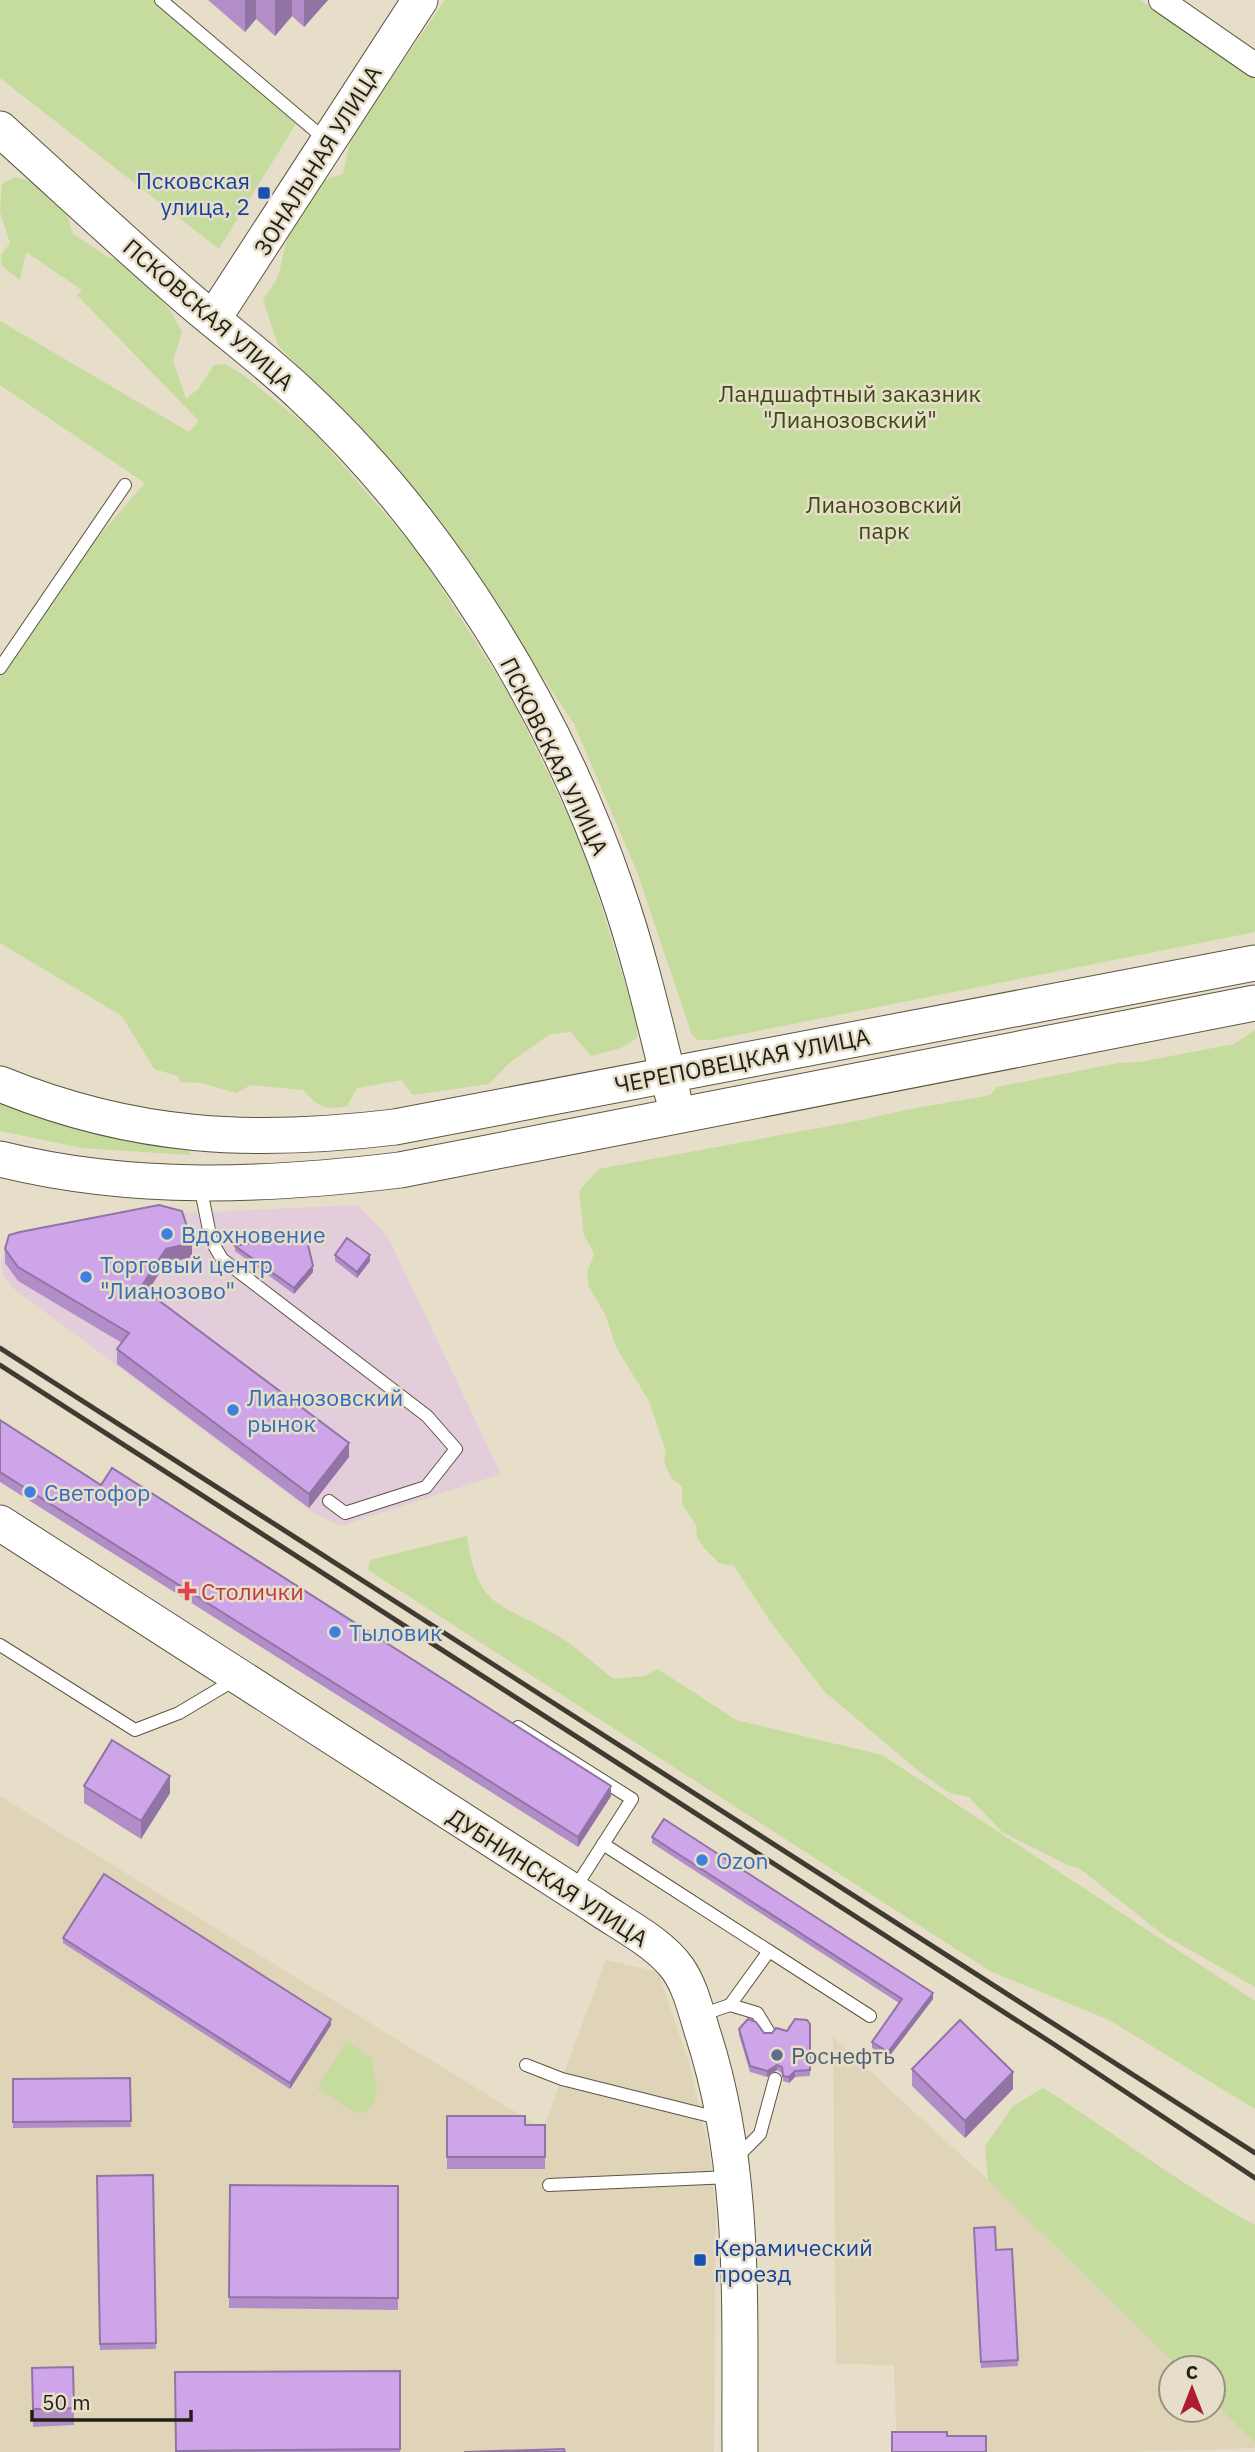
<svg xmlns="http://www.w3.org/2000/svg" width="1255" height="2452" viewBox="0 0 1255 2452" font-family="'IBM Plex Sans',sans-serif">
	<style>
		.commercial { fill: #e3cdda }
		.built { fill: #dfd4b7 }
		.green { fill: #c6db9e }
		.lines { fill: none; stroke-linecap: round; stroke-linejoin: round }
		.lane-casing { stroke: #5c5542; stroke-width: 14 }
		.street-casing { stroke: #5c5542; stroke-width: 26 }
		.secondary-casing { stroke: #5c5542; stroke-width: 37 }
		.lane { stroke: #fff; stroke-width: 12 }
		.street { stroke: #fff; stroke-width: 24 }
		.secondary { stroke: #fff; stroke-width: 35 }
		.rail { stroke: #3e3b31; stroke-width: 5 }
		.wall { fill: #b28ec9 }
		.shaded-wall { fill: #9174a4 }
		.building { fill: #cfa5ea; stroke: #9174a4; stroke-width: 2 }
		.transit-dot { fill: #1a4fb4; stroke: #e6dec8; stroke-width: 2.5 }
		.shop-dot { fill: #3f7fe0; stroke: #e6dec8; stroke-width: 2.5 }
		.health-dot { fill: #e0444e; stroke: #e6dec8; stroke-width: 2.5 }
		.service-dot { fill: #5c6f8a; stroke: #e6dec8; stroke-width: 2.5 }
		.labels { text-anchor: middle; dominant-baseline: central; stroke-width: 5; stroke-linejoin: round; paint-order: stroke }
		.street-label { font-size: 23px; fill: #211e16; stroke: #e6dec8 }
		.transit-label { font-size: 23px; fill: #164399; stroke: #e6dec8; text-anchor: end }
		.park-label { font-size: 23px; fill: #3b4b12; stroke: #e6dec8 }
		.shop-label { font-size: 23px; fill: #366cbe; stroke: #e6dec8; text-anchor: start }
		.health-label { font-size: 23px; fill: #be3a42; stroke: #e6dec8; text-anchor: start }
		.service-label { font-size: 23px; fill: #4e5e75; stroke: #e6dec8; text-anchor: start }
	</style>
	<rect width="100%" height="100%" fill="#e6dec8"/>
	<polygon class="commercial" points="358,1205 388,1237 501,1474 341,1526 315,1514 13,1288 3,1275 1,1262 5,1249 164,1214"/>
	<g class="built">
		<polygon points="0,1796 543,2129 606,1960 658,1972 689,2063 709,2150 716,2216 714,2452 0,2452"/>
		<polygon points="833,2037 988,2180 1179,2368 1171,2368 1171,2410 1213,2410 1213,2402 1255,2443 1255,2448 1126,2452 897,2452 894,2365 836,2364"/>
	</g>
	<g class="green">
		<polygon points="0,0 161,0 300,117 219,249 0,78"/>
		<polygon points="445,0 1140,0 1255,78 1255,932 712,1040 698,1040 692,1035 637,872 574,724 444,530 371,438 279,347 263,300 278,277 290,226 303,215 317,188 324,180 343,174 351,137"/>
		<path d="M 15,177 L 27,180 L 63,202 L 73,234 L 108,257 L 129,263 L 170,310 L 182,332 L 173,361 L 186,399 L 199,388 L 214,365 L 225,364 L 242,374 L 312,430 L 420,554 L 512,699 L 583,846 L 637,1023 L 637,1038 L 621,1048 L 591,1056 L 571,1032 L 550,1034 L 508,1064 L 489,1084 L 413,1095 L 401,1080 L 357,1088 L 347,1106 C 323,1111 318,1106 303,1090 L 251,1085 L 236,1093 L 202,1083 L 180,1082 L 178,1076 L 154,1069 L 122,1016 L 0,943 L 0,676 L 98,537 L 145,483 L 0,385 L 0,321 L 189,432 L 199,421 L 77,295 L 82,290 L 26,252 L 20,280 L 2,266 L 1,255 L 10,243 L 0,212 L 2,184 Z"/>
		<path d="M 1255,1030 L 1255,1987 L 1162,1934 L 1079,1868 L 1067,1865 L 1002,1832 L 969,1797 L 950,1793 L 922,1774 L 825,1692 L 772,1624 L 734,1566 L 719,1563 L 703,1547 L 697,1537 L 696,1525 L 682,1504 L 682,1486 L 671,1478 L 664,1461 L 666,1452 L 649,1401 L 616,1347 L 606,1316 L 589,1287 L 587,1273 L 594,1254 L 584,1235 L 579,1191 L 599,1169 L 867,1119 C 907,1108 949,1103 990,1095 L 997,1087 L 1119,1063 L 1140,1062 L 1234,1044 Z"/>
		<polygon points="0,1099 189,1147 190,1155 82,1148 0,1131"/>
		<path d="M 467,1536 C 477,1610 502,1603 558,1636 C 578,1647 595,1666 614,1679 L 644,1676 L 658,1669 L 736,1720 L 882,1755 L 1255,2001 L 1255,2109 L 1109,2020 L 990,1971 L 368,1570 L 370,1560 Z"/>
		<polygon points="346,2041 371,2058 377,2087 373,2107 359,2114 317,2089"/>
		<path d="M 1043,2088 C 1114,2132 1181,2186 1255,2225 L 1255,2443 L 1213,2402 L 1213,2368 L 1179,2368 L 988,2180 L 985,2146 L 1013,2106 Z"/>
	</g>
	<g class="lines">
		<defs>
			<g id="lane">
				<polyline points="161,0 326,140"/>
				<polyline points="0,668 125,485"/>
				<polyline points="200,1185 211,1240 222,1259 427,1416 456,1449 426,1487 345,1513 329,1501"/>
				<polyline points="0,1645 135,1730 179,1713 236,1679"/>
				<polyline points="518,1727 632,1799 575,1888"/>
				<polyline points="603,1844 769,1951 730,2005"/>
				<polyline points="769,1951 870,2016"/>
				<polyline points="701,2015 730,2005 757,2013 768,2031"/>
				<polyline points="526,2065 562,2079 718,2118"/>
				<polyline points="735,2159 760,2134 775,2079"/>
				<polyline points="549,2185 731,2177"/>
			</g>
			<polyline id="street" points="1161,0 1255,65"/>
			<g id="secondary">
				<path d="M 0,129 C 62,185 122,241 185,296 C 223,329 264,359 301,394 C 441,524 556,711 617,891 C 640,957 656,1028 673,1096"/>
				<polyline points="213,319 420,0"/>
				<path d="M 0,1084 C 135,1139 253,1144 395,1127 L 1255,963"/>
				<path d="M 0,1159 C 133,1192 266,1186 400,1170 L 1255,1003"/>
				<path d="M 0,1523 L 594,1905 C 621,1924 659,1942 678,1969 C 691,1988 696,2012 703,2034 C 747,2169 739,2312 740,2452"/>
			</g>
		</defs>
		<use href="#lane" class="lane-casing"/>
		<use href="#street" class="street-casing"/>
		<use href="#secondary" class="secondary-casing"/>
		<use href="#lane" class="lane"/>
		<use href="#street" class="street"/>
		<use href="#secondary" class="secondary"/>
		<g class="rail">
			<polyline points="0,1348 1255,2153"/>
			<polyline points="0,1365 1055,2045 1255,2178"/>
		</g>
	</g>
	<g class="wall">
		<polygon points="208,0 328,0 304,27 292,16 275,36 256,19 245,32"/>
		<polygon points="235,1246 313,1272 294,1294 235,1251"/>
		<polygon points="5,1249 192,1257 166,1263 148,1291 349,1457 309,1508 117,1364 117,1349 122,1343 18,1281 5,1263"/>
		<polygon points="335,1255 370,1261 357,1278 335,1261"/>
		<polygon points="0,1420 101,1485 611,1796 578,1847 0,1482"/>
		<polygon points="84,1786 170,1793 141,1839 84,1803"/>
		<polygon points="652,1837 933,1999 888,2058 872,2048 872,2042 899,2003 652,1843"/>
		<polygon points="63,1938 331,2025 290,2089 63,1943"/>
		<polygon points="810,2024 810,2076 795,2077 789,2083 783,2081 782,2073 777,2070 767,2077 750,2072 739,2035 739,2029 764,2033 772,2033 787,2031"/>
		<polygon points="912,2069 1013,2089 965,2138 912,2086"/>
		<polygon points="130,2078 131,2127 13,2128 13,2079"/>
		<polygon points="447,2116 525,2125 545,2125 545,2169 447,2169"/>
		<polygon points="153,2175 156,2349 100,2350 97,2176"/>
		<polygon points="230,2185 398,2186 398,2310 229,2308"/>
		<polygon points="974,2228 996,2250 1012,2249 1018,2366 981,2368"/>
		<polygon points="32,2368 74,2408 74,2425 33,2427"/>
		<polygon points="400,2371 400,2452 176,2452 175,2372"/>
	</g>
	<g class="shaded-wall">
		<polygon points="245,0 256,0 256,19 245,32"/>
		<polygon points="275,0 292,0 292,16 275,36"/>
		<polygon points="304,0 328,0 304,27"/>
		<polygon points="192,1243 192,1257 166,1263 141,1301 141,1287 166,1249"/>
		<polygon points="370,1255 370,1261 357,1278 357,1272"/>
		<polygon points="313,1266 313,1272 294,1294 294,1288"/>
		<polygon points="349,1443 349,1457 309,1508 309,1494"/>
		<polygon points="170,1776 170,1793 141,1839 141,1821"/>
		<polygon points="611,1786 611,1796 578,1847 578,1837"/>
		<polygon points="933,1993 933,1999 888,2058 888,2052"/>
		<polygon points="331,2019 331,2025 290,2089 290,2083"/>
		<polygon points="777,2065 777,2070 767,2077 767,2071"/>
		<polygon points="795,2071 795,2077 789,2083 789,2077"/>
		<polygon points="1013,2072 1013,2089 965,2138 965,2121"/>
	</g>
	<g class="building">
		<polygon points="159,1205 182,1211 192,1243 166,1249 141,1287 349,1443 309,1494 117,1349 129,1333 18,1267 5,1249 9,1235 20,1232"/>
		<polygon points="305,1232 313,1266 294,1288 235,1246"/>
		<polygon points="347,1238 370,1255 357,1272 335,1255"/>
		<polygon points="0,1420 101,1485 112,1468 611,1786 578,1837 0,1472"/>
		<polygon points="112,1740 170,1776 141,1821 84,1786"/>
		<polygon points="664,1819 933,1993 888,2052 872,2042 902,1999 652,1837"/>
		<polygon points="104,1874 331,2019 290,2083 63,1938"/>
		<polygon points="748,2019 756,2022 764,2033 772,2033 776,2028 787,2031 795,2019 807,2020 810,2024 810,2070 795,2071 789,2077 783,2076 782,2067 777,2065 767,2071 750,2066 739,2029"/>
		<polygon points="960,2020 1013,2072 965,2121 912,2069"/>
		<polygon points="130,2078 131,2121 13,2122 13,2079"/>
		<polygon points="447,2116 525,2116 525,2125 545,2125 545,2157 447,2157"/>
		<polygon points="153,2175 156,2343 100,2344 97,2176"/>
		<polygon points="230,2185 398,2186 398,2298 229,2297"/>
		<polygon points="995,2227 996,2250 1012,2249 1018,2360 981,2362 974,2228"/>
		<polygon points="73,2367 74,2408 33,2409 32,2368"/>
		<polygon points="400,2371 400,2449 176,2451 175,2372"/>
		<polygon points="892,2432 947,2432 947,2436 986,2436 986,2452 892,2452"/>
		<polygon points="564,2449 565,2452 464,2452"/>
	</g>
	<g class="transit-dot">
		<rect x="257" y="186" width="14" height="14" rx="3.5"/>
		<rect x="693" y="2253" width="14" height="14" rx="3.5"/>
	</g>
	<g class="shop-dot">
		<circle cx="167" cy="1234" r="7"/>
		<circle cx="86" cy="1277" r="7"/>
		<circle cx="233" cy="1410" r="7"/>
		<circle cx="30" cy="1492" r="7"/>
		<circle cx="335" cy="1632" r="7"/>
		<circle cx="702" cy="1860" r="7"/>
	</g>
	<path class="health-dot" d="M183.5 1580.5h7v7h7v7h-7v7h-7v-7h-7v-7h7z"/>
	<circle class="service-dot" cx="777" cy="2055" r="7"/>
	<g class="labels">
		<g class="street-label">
			<text transform="translate(317 160) rotate(-58)">ЗОНАЛЬНАЯ УЛИЦА</text>
			<text transform="translate(209 314) rotate(41)">ПСКОВСКАЯ УЛИЦА</text>
			<text transform="translate(555 756) rotate(64)">ПСКОВСКАЯ УЛИЦА</text>
			<text transform="translate(742 1060) rotate(-11)">ЧЕРЕПОВЕЦКАЯ УЛИЦА</text>
			<text transform="translate(548 1877) rotate(33)">ДУБНИНСКАЯ УЛИЦА</text>
		</g>
		<g class="transit-label">
			<text x="250" y="180">Псковская<tspan x="250" dy="26">улица, 2</tspan></text>
			<text x="714" y="2247" text-anchor="start">Керамический<tspan x="714" dy="26">проезд</tspan></text>
		</g>
		<g class="park-label">
			<text x="850" y="393">Ландшафтный заказник<tspan x="850" dy="26">"Лианозовский"</tspan></text>
			<text x="884" y="504">Лианозовский<tspan x="884" dy="26">парк</tspan></text>
		</g>
		<g class="shop-label">
			<text x="181" y="1234">Вдохновение</text>
			<text x="100" y="1264">Торговый центр<tspan x="100" dy="26">"Лианозово"</tspan></text>
			<text x="247" y="1397">Лианозовский<tspan x="247" dy="26">рынок</tspan></text>
			<text x="44" y="1492">Светофор</text>
			<text x="349" y="1632">Тыловик</text>
			<text x="716" y="1860">Ozon</text>
		</g>
		<g class="health-label">
			<text x="201" y="1591">Столички</text>
		</g>
		<g class="service-label">
			<text x="791" y="2055">Роснефть</text>
		</g>
	</g>
	<g transform="translate(1192 2389)"><circle r="33" fill="#e6dec8" stroke="#979181" stroke-width="2"/>
	<path d="M0-5L12 26L0 18L-12 26Z" fill="#af1c2f"/>
	<text y="-10" font-size="19" font-weight="bold" text-anchor="middle" fill="#211e16">С</text>
	</g>
	<path d="M32 2410v10h159v-10" fill="none" stroke="#211e16" stroke-width="3.5"/>
	<text x="42" y="2410" font-size="21" fill="#211e16" stroke="#e6dec8" stroke-width="5" paint-order="stroke">50 m</text>
</svg>
